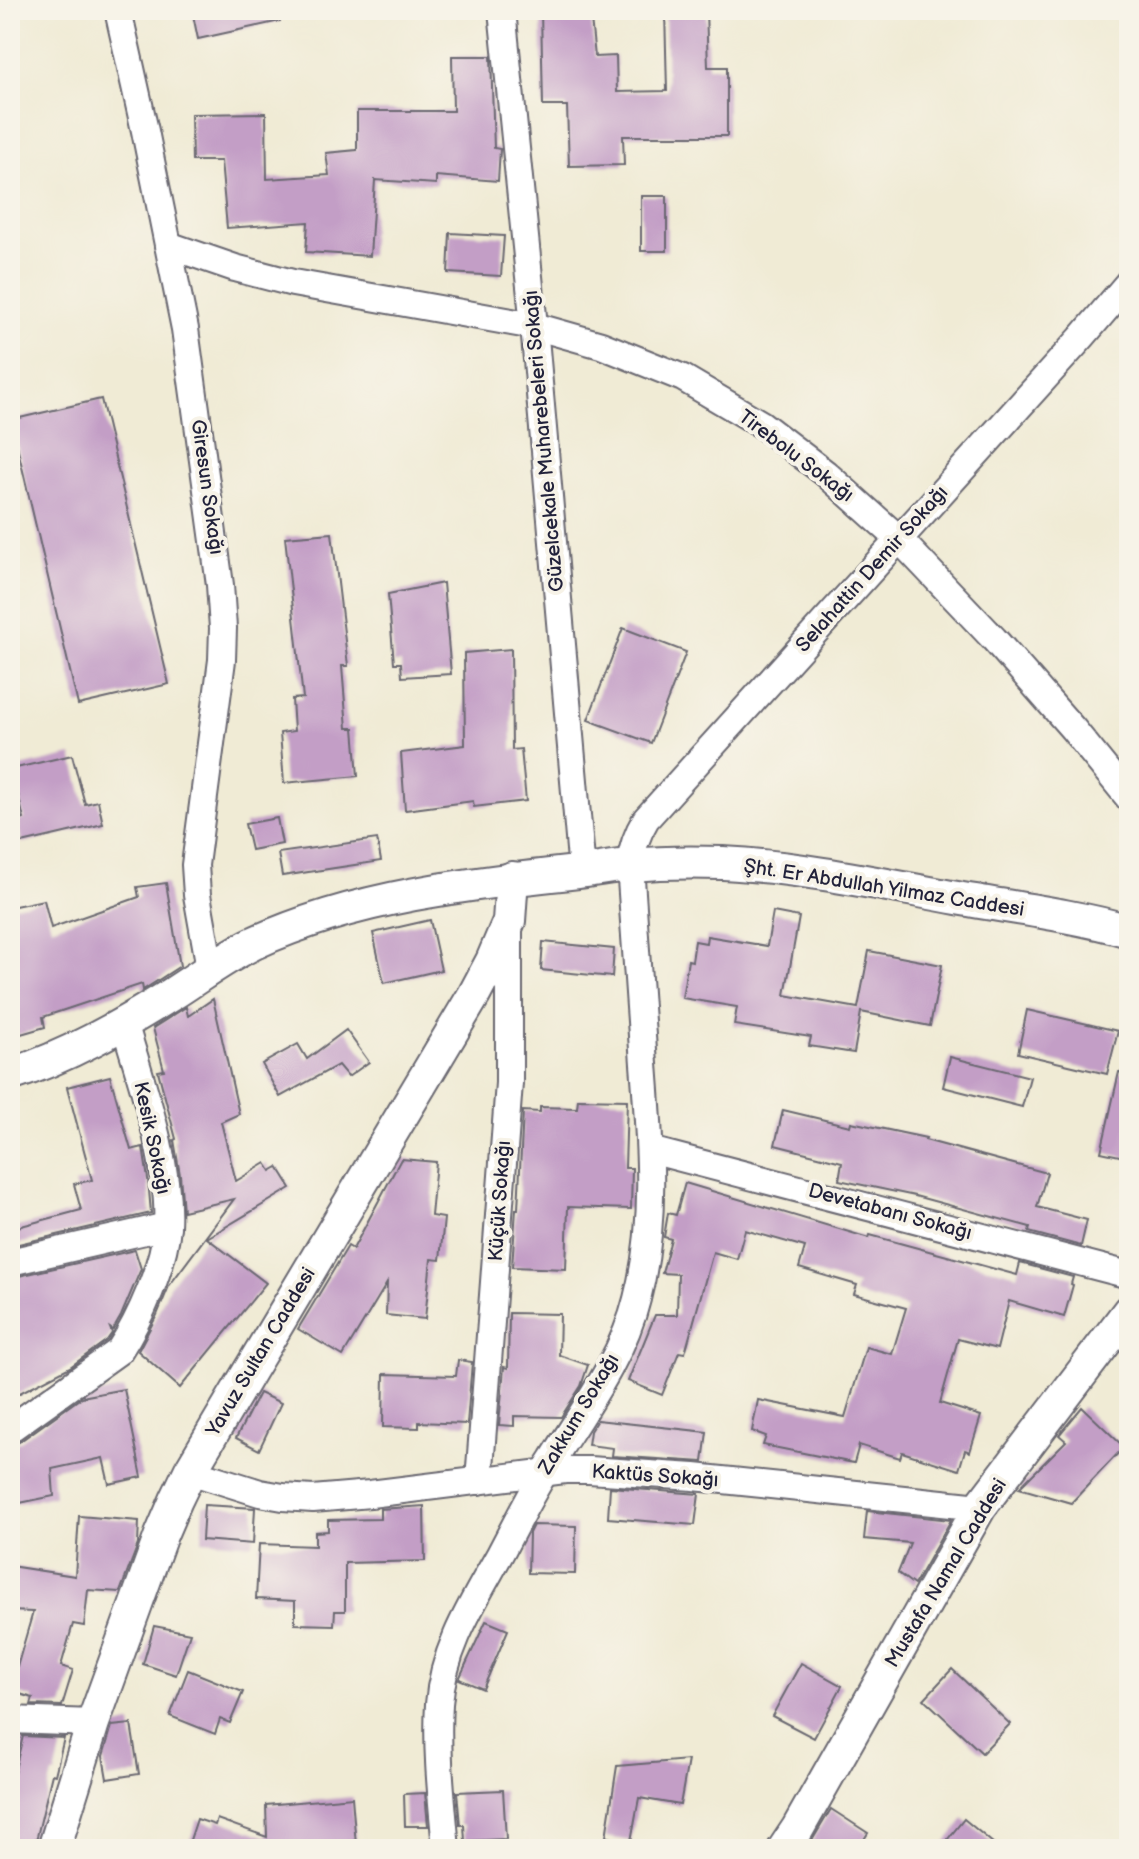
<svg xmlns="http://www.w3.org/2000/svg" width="1139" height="1859" viewBox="0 0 1139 1859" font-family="'Balsamiq Sans',sans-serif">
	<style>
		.building { fill: #c39ec6 }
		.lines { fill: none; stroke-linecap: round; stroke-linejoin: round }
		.minor-casing { stroke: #6a6871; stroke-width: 30 }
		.tertiary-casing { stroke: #6a6871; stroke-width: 36 }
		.minor { stroke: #fff; stroke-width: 26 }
		.tertiary { stroke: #fff; stroke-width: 32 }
		.labels { text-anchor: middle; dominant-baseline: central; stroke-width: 8; stroke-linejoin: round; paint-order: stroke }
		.street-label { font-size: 20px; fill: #22223b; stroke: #f7f3e8 }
	</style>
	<rect width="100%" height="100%" fill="#f7f3e8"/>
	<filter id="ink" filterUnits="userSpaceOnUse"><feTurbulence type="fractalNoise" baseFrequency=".0125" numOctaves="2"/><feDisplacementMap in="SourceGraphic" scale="16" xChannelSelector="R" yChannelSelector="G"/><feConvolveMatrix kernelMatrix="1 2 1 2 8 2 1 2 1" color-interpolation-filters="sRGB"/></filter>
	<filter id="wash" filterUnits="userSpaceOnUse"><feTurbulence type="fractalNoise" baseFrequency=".006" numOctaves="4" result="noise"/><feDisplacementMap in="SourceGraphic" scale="32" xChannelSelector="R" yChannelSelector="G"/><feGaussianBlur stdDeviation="1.8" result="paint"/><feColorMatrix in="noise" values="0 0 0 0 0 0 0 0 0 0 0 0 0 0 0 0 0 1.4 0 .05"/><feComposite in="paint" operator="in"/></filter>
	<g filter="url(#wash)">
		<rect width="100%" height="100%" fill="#f0ebd5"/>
		<g id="blocks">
			<g class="building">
				<polygon points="192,10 279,10 280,21 198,39"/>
				<polygon points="541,10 590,10 595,57 616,56 617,92 667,91 665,10 706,10 708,67 727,67 727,136 623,136 624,165 569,166 567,106 543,106"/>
				<polygon points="452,56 491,56 494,148 500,149 498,181 436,176 436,184 375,180 370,256 306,252 308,222 227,228 221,161 192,161 191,114 266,113 267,179 329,175 326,153 357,150 357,111 453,111"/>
				<rect x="641" y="196" width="26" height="55"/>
				<polygon points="450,233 504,236 501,276 448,273"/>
				<polygon points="101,399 169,684 78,705 11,420"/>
				<polygon points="332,533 348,666 342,666 347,728 354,728 358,776 284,783 280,733 294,731 292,699 303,698 285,537"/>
				<polygon points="443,583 451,674 402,677 401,663 394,663 388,594"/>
				<polygon points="623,628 686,652 651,743 588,720"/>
				<polygon points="511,649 512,750 521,749 526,801 474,807 473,801 405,810 401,753 465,745 464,653"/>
				<polygon points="72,755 85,804 98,801 103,824 22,843 17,821 24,819 12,769"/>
				<polygon points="277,818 282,844 251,850 245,824"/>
				<polygon points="377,839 381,861 282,876 278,853"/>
				<polygon points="166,883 180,966 143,990 142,984 43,1017 45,1027 14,1036 10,1023 10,907 44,900 51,928 139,897 137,887"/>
				<polygon points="773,912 799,917 785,995 858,1008 869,951 942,965 930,1026 861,1012 854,1053 809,1046 811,1037 734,1025 737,1007 682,998 688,960 692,961 695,941 706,943 707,936 767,946"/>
				<polygon points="430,920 441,970 384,983 373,933"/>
				<polygon points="543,942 614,949 612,977 541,970"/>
				<polygon points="213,999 239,1114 221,1122 236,1181 266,1163 271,1171 278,1167 291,1188 207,1238 266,1283 180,1388 138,1351 157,1315 169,1286 234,1199 183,1211 180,1175 174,1140 176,1139 158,1071 164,1070 153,1028 186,1007 188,1016"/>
				<polygon points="1027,1010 1118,1031 1107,1074 1018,1053"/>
				<polygon points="346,1030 369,1062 348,1077 338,1065 280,1097 262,1064 298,1044 307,1059"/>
				<polygon points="950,1057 1030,1077 1022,1107 943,1087"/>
				<polygon points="1119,1072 1129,1073 1129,1158 1101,1152"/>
				<polygon points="110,1076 131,1150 143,1147 148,1179 151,1213 10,1246 10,1229 81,1210 74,1184 92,1180 67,1087"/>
				<polygon points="578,1099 627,1100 625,1168 632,1168 631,1209 568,1207 566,1269 512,1267 516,1209 518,1209 523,1111 540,1112 540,1107 577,1108"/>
				<polygon points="783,1110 850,1126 851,1122 926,1138 925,1140 1047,1173 1037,1207 1087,1220 1081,1246 1029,1232 1030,1227 915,1196 839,1180 842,1162 775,1145"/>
				<polygon points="401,1159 436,1162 431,1216 444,1218 440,1260 431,1259 425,1319 386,1315 387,1283 343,1356 298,1329 348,1246 353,1249"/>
				<polygon points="685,1183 869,1238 870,1235 1017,1275 1020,1263 1073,1277 1071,1284 1073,1285 1064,1317 1009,1301 997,1349 958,1339 940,1403 981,1416 970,1452 965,1450 959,1470 902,1452 900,1458 859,1445 854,1463 763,1445 766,1436 752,1431 758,1400 845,1417 866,1347 892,1354 906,1308 854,1294 857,1285 799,1268 805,1247 745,1230 737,1259 713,1252 685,1353 679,1352 662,1395 628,1381 655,1315 677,1315 678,1274 662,1273 671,1239 664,1237 668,1213 676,1215"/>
				<polygon points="135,1250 141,1269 121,1316 113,1330 110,1328 112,1333 107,1340 70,1367 10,1398 10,1278"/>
				<polygon points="509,1313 560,1314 559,1355 588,1365 581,1386 561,1417 514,1416 514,1426 499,1425 504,1367 508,1368"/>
				<polygon points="458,1360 472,1362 467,1424 419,1422 419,1428 383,1427 384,1374 456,1376"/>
				<polygon points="124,1389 142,1477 109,1484 103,1458 52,1469 54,1496 10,1505 10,1445 19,1442 82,1397"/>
				<polygon points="259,1393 281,1403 259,1450 236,1438"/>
				<polygon points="1082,1407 1124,1447 1071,1503 1019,1488 1066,1441 1059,1435"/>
				<polygon points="597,1420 707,1432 703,1462 612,1456 613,1448 588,1445 590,1431"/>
				<polygon points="610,1487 699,1494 695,1525 608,1518"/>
				<polygon points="204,1505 255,1508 253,1544 202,1540"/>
				<polygon points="424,1506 425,1561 345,1563 345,1611 335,1611 334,1625 295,1624 295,1601 256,1599 259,1544 315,1546 315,1532 328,1531 328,1520 380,1519 380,1509"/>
				<polygon points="867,1511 951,1520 914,1585 898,1573 910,1543 864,1539"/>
				<polygon points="79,1516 139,1521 138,1544 120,1592 88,1590 84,1626 73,1624 61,1666 73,1670 62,1706 31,1705 33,1698 10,1691 33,1612 10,1611 10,1566 75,1576"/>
				<polygon points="533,1525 576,1526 575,1574 528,1573 529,1533"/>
				<polygon points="486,1621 508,1630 483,1689 459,1679"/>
				<polygon points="154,1626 190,1633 176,1675 143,1664"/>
				<polygon points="801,1663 842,1686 814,1738 772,1716"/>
				<polygon points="952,1669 1010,1724 982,1753 924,1699"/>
				<polygon points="188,1670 243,1692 230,1723 220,1719 215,1734 170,1716"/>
				<polygon points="131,1724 139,1774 107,1779 103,1756 112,1726"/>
				<polygon points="23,1736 64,1738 55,1775 52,1774 34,1849 10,1849 10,1790"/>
				<polygon points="688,1760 680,1805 639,1798 631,1841 606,1837 617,1766"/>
				<polygon points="503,1790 506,1839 465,1841 464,1825 460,1825 457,1792"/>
				<polygon points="425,1793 428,1826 405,1826 404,1794"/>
				<polygon points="352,1797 356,1845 318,1849 187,1849 197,1819 215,1825 217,1819 267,1837 266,1805"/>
				<polygon points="831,1809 868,1833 858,1849 807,1849"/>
				<polygon points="964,1819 1000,1849 940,1849"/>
			</g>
		</g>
	</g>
	<g filter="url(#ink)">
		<use href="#blocks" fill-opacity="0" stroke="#6a6871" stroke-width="2"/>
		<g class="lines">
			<defs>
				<g id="minor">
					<polyline points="118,10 145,131 185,329 220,585 223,628 222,660 195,865 197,895 210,968"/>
					<polyline points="502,10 534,326 582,872"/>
					<polyline points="168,245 235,268 293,283 534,326 601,345 683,378 761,424 825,473 899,539 994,639 1073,729 1129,798"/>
					<polyline points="650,1150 1129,1275"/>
					<polyline points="10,1262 167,1226"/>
					<path d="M 10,1429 L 119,1351 C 140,1319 164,1265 167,1226 C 171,1164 141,1082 124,1022"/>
					<polyline points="190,1471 260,1493 283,1497 313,1499 370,1494 565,1470 589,1470 694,1477 980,1507"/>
					<polyline points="479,1481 509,1083 509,930"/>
					<polyline points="10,1720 93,1723"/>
					<path d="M 446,1849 C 442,1802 436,1751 439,1704 C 443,1648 474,1601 500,1554 C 517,1522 533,1489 553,1459 C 584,1409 623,1357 637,1299 C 657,1223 650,1142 644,1064 C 639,998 635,931 630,865 C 632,847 637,834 646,819 L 1082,337 L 1129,282"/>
				</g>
				<g id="tertiary">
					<path d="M 10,1075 C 67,1057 121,1026 172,994 C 199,977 225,957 254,943 C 357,896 467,884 578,872 C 596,870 614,866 632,865 C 662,862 693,862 723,863 C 801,867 880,884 957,898 C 1014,908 1073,915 1129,931"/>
					<polyline points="54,1849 93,1723 161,1535 176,1500 190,1471 250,1370 474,995 492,961 509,921 512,878"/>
					<polyline points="784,1849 798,1828 980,1507 1129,1311"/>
				</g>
			</defs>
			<use href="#minor" class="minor-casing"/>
			<use href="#tertiary" class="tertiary-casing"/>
			<use href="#minor" class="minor"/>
			<use href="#tertiary" class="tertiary"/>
		</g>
	</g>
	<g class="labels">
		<g class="street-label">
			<text transform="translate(544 441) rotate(-95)">Güzelcekale Muharebeleri Sokağı</text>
			<text transform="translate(796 456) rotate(37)">Tirebolu Sokağı</text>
			<text transform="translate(207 487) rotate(82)">Giresun Sokağı</text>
			<text transform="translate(872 569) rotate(-48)">Selahattin Demir Sokağı</text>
			<text transform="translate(884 888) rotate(9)">Şht. Er Abdullah Yilmaz Caddesi</text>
			<text transform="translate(152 1138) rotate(78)">Kesik Sokağı</text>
			<text transform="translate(500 1201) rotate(-86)">Küçük Sokağı</text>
			<text transform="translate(890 1212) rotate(15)">Devetabanı Sokağı</text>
			<text transform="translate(261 1352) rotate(-59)">Yavuz Sultan Caddesi</text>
			<text transform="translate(579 1414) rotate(-59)">Zakkum Sokağı</text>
			<text transform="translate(655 1476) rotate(4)">Kaktüs Sokağı</text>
			<text transform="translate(946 1573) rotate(-59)">Mustafa Namal Caddesi</text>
		</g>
	</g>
	<rect width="1139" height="1859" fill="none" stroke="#f7f3e8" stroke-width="40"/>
</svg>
